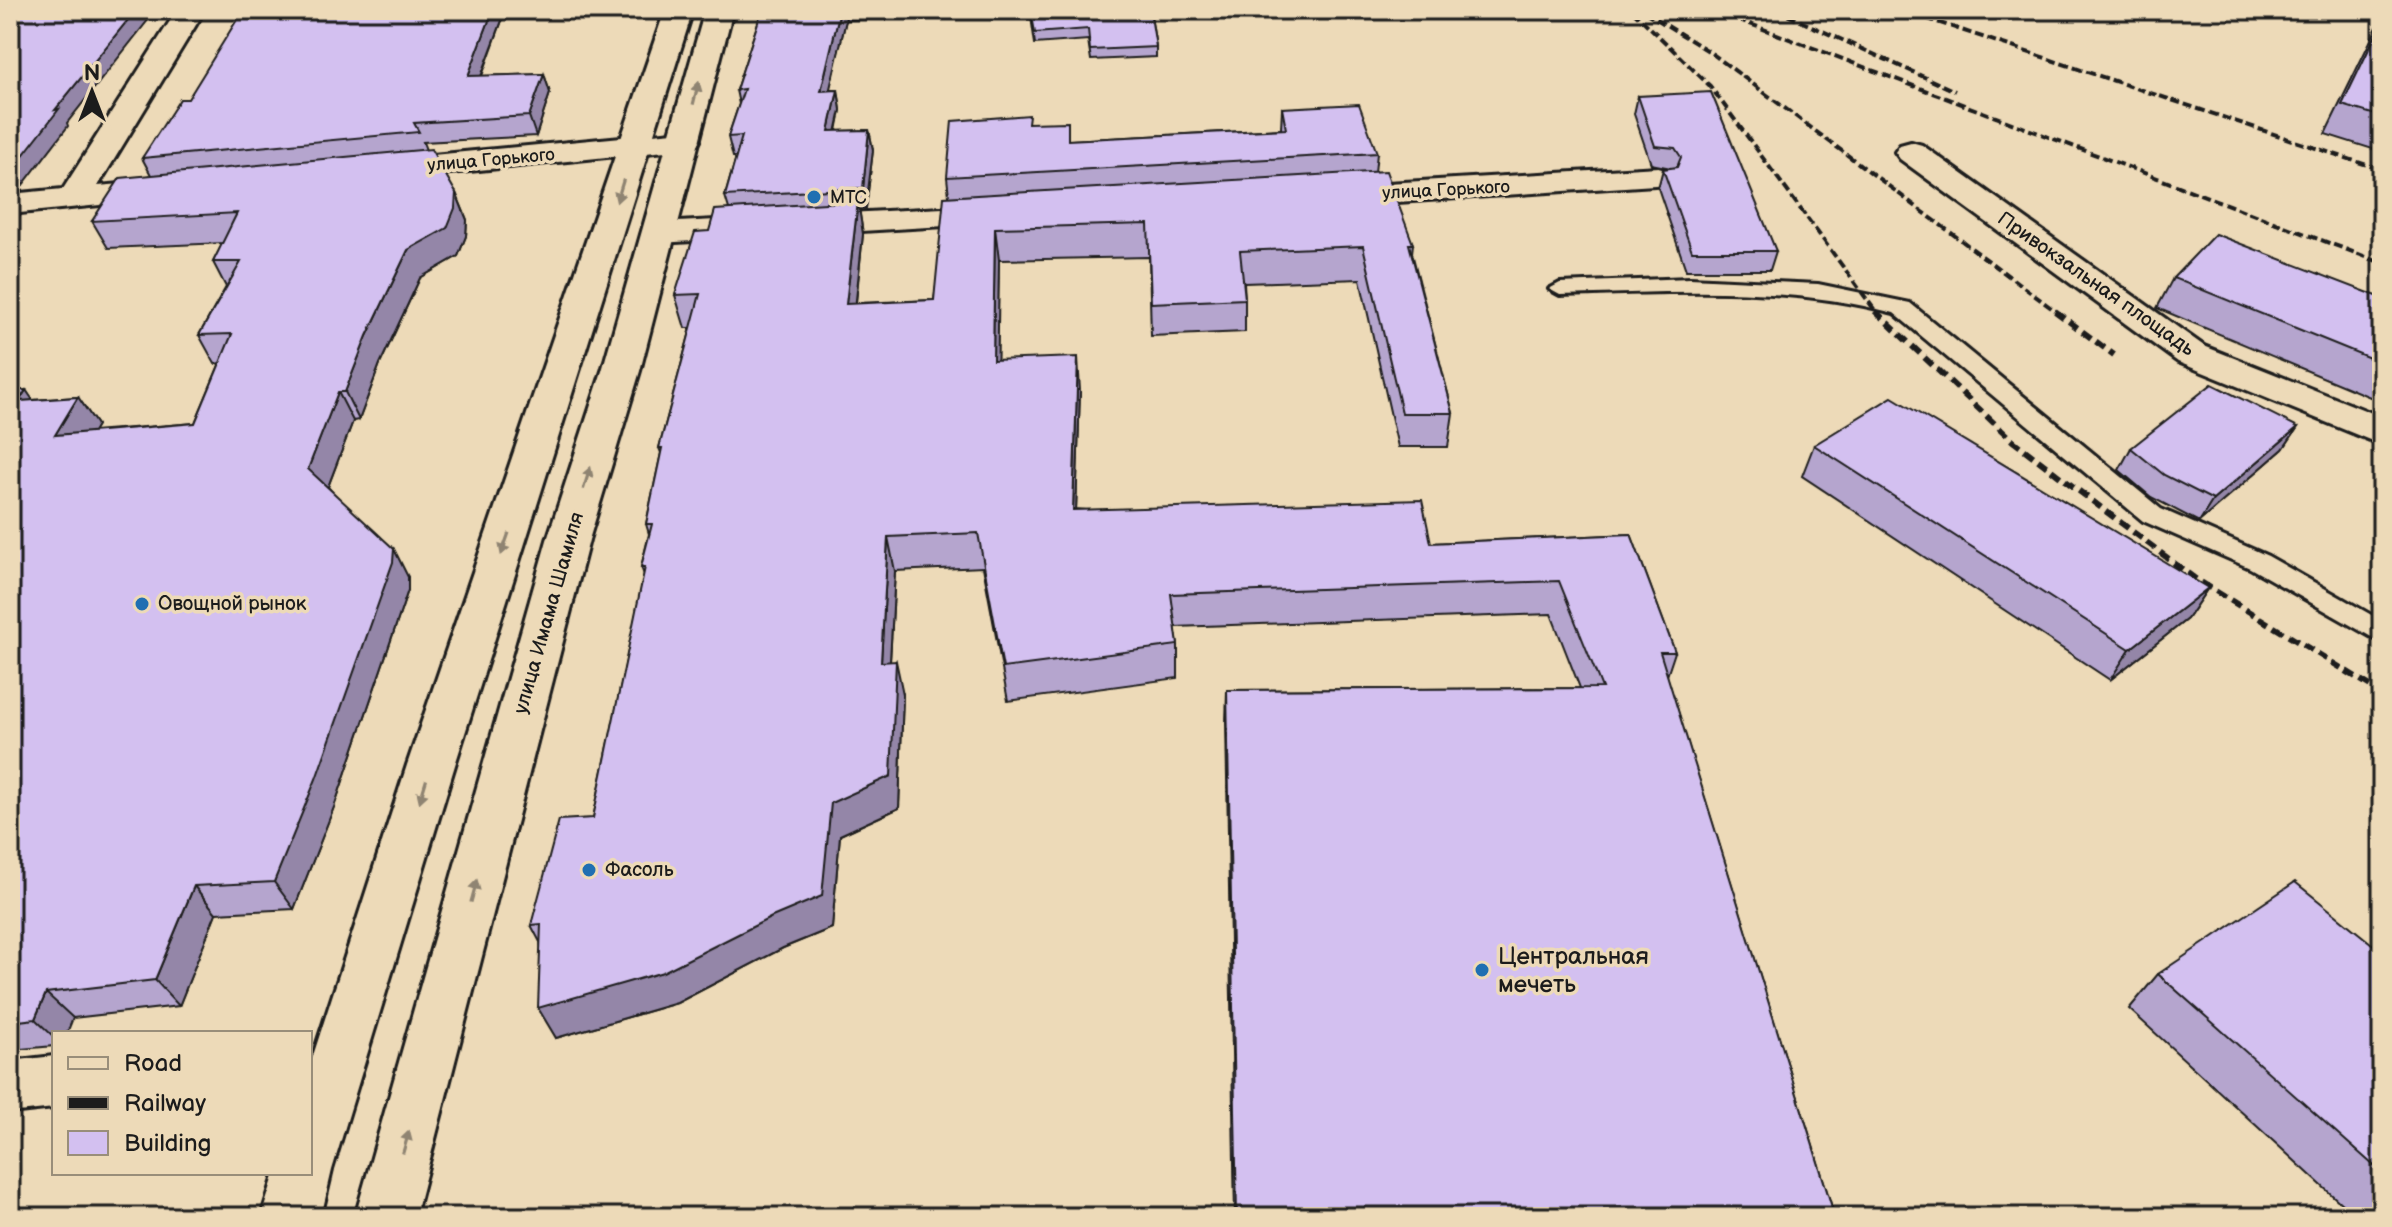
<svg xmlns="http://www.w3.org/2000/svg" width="2392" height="1227" viewBox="0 0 2392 1227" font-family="'Balsamiq Sans',sans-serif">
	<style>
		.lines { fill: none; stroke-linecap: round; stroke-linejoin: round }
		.service-casing { stroke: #1c1c1c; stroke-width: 6 }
		.minor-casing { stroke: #1c1c1c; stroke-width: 6 }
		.secondary-casing { stroke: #1c1c1c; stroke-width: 6 }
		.service { fill: #eddab8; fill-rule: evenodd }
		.minor { fill: #eddab8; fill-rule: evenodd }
		.secondary { fill: #eddab8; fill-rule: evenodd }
		.rail-far1 { stroke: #1c1c1c; stroke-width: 4; stroke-dasharray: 9 4; stroke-linecap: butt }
		.rail { stroke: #1c1c1c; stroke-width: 6; stroke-dasharray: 11 6; stroke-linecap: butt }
		.wall { fill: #b5a5ce; stroke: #1c1c1c; stroke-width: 2 }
		.shaded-wall { fill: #9486a8; stroke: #1c1c1c; stroke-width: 2 }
		.building { fill: #d3c0f0; stroke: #1c1c1c; stroke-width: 2 }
		.oneway { fill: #8f8472 }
		.poi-dot { fill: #1f6fb2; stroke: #eddab8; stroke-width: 3 }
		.labels { text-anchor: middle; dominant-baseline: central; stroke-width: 7; stroke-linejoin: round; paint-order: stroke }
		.far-street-label { font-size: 18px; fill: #1c1c1c; stroke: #eddab8 }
		.far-poi-label { font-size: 18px; fill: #1c1c1c; stroke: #eddab8; text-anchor: start }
		.street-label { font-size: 20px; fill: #1c1c1c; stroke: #eddab8 }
		.poi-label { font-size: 20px; fill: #1c1c1c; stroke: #eddab8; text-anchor: start }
		.near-poi-label { font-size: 24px; fill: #1c1c1c; stroke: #eddab8; text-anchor: start }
	</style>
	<rect width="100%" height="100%" fill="#eddab8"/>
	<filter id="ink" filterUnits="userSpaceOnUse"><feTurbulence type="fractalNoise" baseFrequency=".0125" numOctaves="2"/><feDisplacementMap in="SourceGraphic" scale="16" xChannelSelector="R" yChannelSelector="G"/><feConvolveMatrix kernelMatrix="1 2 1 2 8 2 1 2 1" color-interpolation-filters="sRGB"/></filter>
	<g filter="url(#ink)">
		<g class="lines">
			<defs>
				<path id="service" d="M 1690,278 L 1818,284 L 1910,303 L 2161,509 L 2268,556 L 2382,621 L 2382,643 L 2250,568 L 2143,521 L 1894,313 C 1784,284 1673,292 1560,295 L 1549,289 L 1560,283 Z"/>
				<g id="minor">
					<polygon points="177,10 205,10 98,186 168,180 180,183 185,190 180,197 10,214 10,194 63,189"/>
					<polygon points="684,131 695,134 700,141 695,148 380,180 368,177 364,170 368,163 380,160"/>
					<polygon points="1911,142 1922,145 2204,346 2382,417 2382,445 2178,362 1900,159 1895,152 1900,145"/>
					<polygon points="1658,167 1670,170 1674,177 1670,184 1336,206 1324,203 1319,196 1324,189 1336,186"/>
					<polygon points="1000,205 1012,208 1017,215 1012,222 659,243 647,240 642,233 647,226 659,223"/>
					<polygon points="54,1056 54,1108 10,1113 10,1061"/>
				</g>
				<g id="secondary">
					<polygon points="665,10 693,10 455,765 332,1170 321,1217 261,1217 275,1173 310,1173 310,1065 407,765"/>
					<polygon points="705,10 733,10 640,371 589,540 415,1217 355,1217 547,540 602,371"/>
				</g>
			</defs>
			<use href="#service" class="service-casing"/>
			<use href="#minor" class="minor-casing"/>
			<use href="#secondary" class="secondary-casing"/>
			<use href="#service" class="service"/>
			<use href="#minor" class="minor"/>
			<use href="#secondary" class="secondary"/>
			<g class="rail-far1">
				<polyline points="1632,10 1710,86 1877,313"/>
				<polyline points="1713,10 2382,263"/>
				<polyline points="1776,10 1955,91"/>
				<polyline points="1901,10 2382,170"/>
				<polyline points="1645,12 1710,52 2058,313"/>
			</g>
			<g class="rail">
				<polyline points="1875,311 2013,441 2194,578 2382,693"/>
				<polyline points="2055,311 2114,355"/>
			</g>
		</g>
		<g class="wall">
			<polygon points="762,10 888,10 887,18 846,20 829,90 838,90 841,110 837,131 869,130 873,150 866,208 859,209 863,234 856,303 934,300 949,196 947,177 1030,123 1069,140 1281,129 1282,108 1377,153 1375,172 1413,244 1412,253 1453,413 1448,447 1398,447 1360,279 1244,283 1245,299 1245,332 1151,336 1149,257 999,260 997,360 1080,391 1076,509 1431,543 1631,534 1675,652 1667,676 1835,1217 1235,1217 1226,723 1227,690 1580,688 1551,614 1175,627 1178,645 1178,678 1008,701 983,567 895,571 890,662 903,694 899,808 840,835 832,928 783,948 677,1003 556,1038 540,942 531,925 593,818 644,575 641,567 649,534 646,524 661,453 659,448 691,328 685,328 675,295 709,231 729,209 725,196 736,157 733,157 728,137 739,104 736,90"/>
			<polygon points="1030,10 1150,10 1156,47 1156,57 1091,60 1088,40 1035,44"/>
			<polygon points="1204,10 1276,10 1276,15 1208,18"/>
			<polygon points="504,15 482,76 544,74 550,93 536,136 423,142 426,150 456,193 467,220 466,236 458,256 420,278 380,364 359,420 353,421 328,487 408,577 408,590 334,807 294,909 216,913 179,1006 73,1018 54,1033 54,1046 10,1050 10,391 26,390 32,400 78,397 97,425 93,431 195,423 220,363 215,364 199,335 226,287 213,262 223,243 108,248 92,221 151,175 142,158 188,99"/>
			<polygon points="2382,17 2382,152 2325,134"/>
			<polygon points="1638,96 1776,251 1770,270 1686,270 1658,188 1663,169 1671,168 1651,164 1634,114"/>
			<polygon points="2173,278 2382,298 2382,402 2157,308"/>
			<polygon points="2298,427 2283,449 2199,522 2151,497 2119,470 2131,448"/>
			<polygon points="1814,445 2208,588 2187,619 2110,680 1802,476"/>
			<polygon points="2382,952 2382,1217 2356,1217 2129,1009 2158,974"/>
		</g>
		<g class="shaded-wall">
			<polygon points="135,10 156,10 67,123 68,126 19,190 10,192 10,172 55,110"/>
			<polygon points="493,10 502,10 504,15 474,95 468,76"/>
			<polygon points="840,10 844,10 846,20 825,110 821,91"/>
			<polygon points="544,74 550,93 536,136 529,116"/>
			<polygon points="838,90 841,110 832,151 829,131"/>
			<polygon points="869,130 873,150 866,208 863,188"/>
			<polygon points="456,193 467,220 466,236 458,256 420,278 380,364 359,420 345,392 367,336 408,250"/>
			<polygon points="858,201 863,234 852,337 846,304"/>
			<polygon points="995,228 999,260 997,393 993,360"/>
			<polygon points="1078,357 1080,391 1075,543 1073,510"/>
			<polygon points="26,390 46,419 19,401"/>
			<polygon points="338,392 353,421 324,497 308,469"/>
			<polygon points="78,397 97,425 75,463 55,435"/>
			<polygon points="2298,427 2283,449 2199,522 2213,500"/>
			<polygon points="888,537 895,571 888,696 881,662"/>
			<polygon points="394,549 408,577 408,590 334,807 294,909 274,882"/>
			<polygon points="2208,588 2187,619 2110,680 2130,649"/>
			<polygon points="896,661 903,694 899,808 840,835 832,928 783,948 677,1003 556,1038 538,1008 831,803"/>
			<polygon points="194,886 216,913 179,1006 155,980"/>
			<polygon points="46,993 73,1018 67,1033 54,1033 54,1037 35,1019"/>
		</g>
		<g class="building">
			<polygon points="10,10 136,10 55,110 59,109 10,172"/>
			<polygon points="243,10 493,10 468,76 544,74 529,116 414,123 419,132 142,158 180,99 188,99"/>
			<polygon points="762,10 840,10 821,91 838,90 829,131 869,130 863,188 725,196 742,136 728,137 744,89 736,90"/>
			<polygon points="1031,10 1150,10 1156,47 1090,50 1088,29 1035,33"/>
			<polygon points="2382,22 2382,117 2342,105"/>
			<polygon points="1711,92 1776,251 1692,251 1663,169 1677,167 1681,157 1675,148 1655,146 1638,96"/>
			<polygon points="1359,104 1377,153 947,177 952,121 1029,115 1028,123 1068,122 1068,140 1286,129 1282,108"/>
			<polygon points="431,149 456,193 455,208 447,228 408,250 367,336 345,392 338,392 308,469 394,549 393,562 316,779 274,882 194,886 155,980 46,993 35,1019 10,1022 10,391 26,390 19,401 78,397 55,435 195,423 232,334 199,335 241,262 213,262 237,213 92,221 120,178"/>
			<polygon points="1386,171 1413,244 1409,244 1453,413 1402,413 1363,246 1240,251 1245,299 1151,303 1148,224 995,228 993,360 1078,357 1073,510 1422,500 1431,543 1631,534 1675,652 1660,652 1835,1217 1237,1217 1227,690 1602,688 1559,581 1171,594 1178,645 1003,668 978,533 888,537 881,662 896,661 891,776 831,803 822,896 772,917 663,972 538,1008 541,924 531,925 559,820 593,818 645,567 641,567 652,524 646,524 662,448 659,448 700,294 675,295 695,232 709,231 715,210 858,201 846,304 934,300 944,197"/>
			<polygon points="2215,234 2382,298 2382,363 2173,278"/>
			<polygon points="2212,384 2298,427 2213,500 2164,475 2131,448"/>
			<polygon points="1892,397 2208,588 2130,649 1814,445"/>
			<polygon points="2295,882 2382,952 2382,1173 2158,974"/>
		</g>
		<defs><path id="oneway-solid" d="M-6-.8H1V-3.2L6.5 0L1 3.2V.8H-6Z" transform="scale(2)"/></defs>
		<g class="oneway">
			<use href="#oneway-solid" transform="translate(696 93) rotate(-76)"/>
			<use href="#oneway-solid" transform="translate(620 191) rotate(107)"/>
			<use href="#oneway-solid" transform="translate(587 478) rotate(-72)"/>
			<use href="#oneway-solid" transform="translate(505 544) rotate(109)"/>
			<use href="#oneway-solid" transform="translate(423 791) rotate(107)"/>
			<use href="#oneway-solid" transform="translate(474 891) rotate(-75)"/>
			<use href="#oneway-solid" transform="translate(406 1142) rotate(-74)"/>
		</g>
	</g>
	<g class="poi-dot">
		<circle cx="814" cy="197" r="8"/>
		<circle cx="142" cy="604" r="8"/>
		<circle cx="589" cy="870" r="8"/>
		<circle cx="1482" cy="970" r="8"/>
	</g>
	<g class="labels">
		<g class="far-street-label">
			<text transform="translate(491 160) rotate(-5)">улица Горького</text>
			<text transform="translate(1446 190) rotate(-3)">улица Горького</text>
		</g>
		<g class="far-poi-label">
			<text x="830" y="197">МТС</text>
		</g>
		<g class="street-label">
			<text transform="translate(2096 284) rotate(35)">Привокзальная площадь</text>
			<text transform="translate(549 613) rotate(-74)">улица Имама Шамиля</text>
		</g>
		<g class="poi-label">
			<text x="158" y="604">Овощной рынок</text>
			<text x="605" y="870">Фасоль</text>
		</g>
		<g class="near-poi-label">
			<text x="1498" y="956">Центральная<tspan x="1498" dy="28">мечеть</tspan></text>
		</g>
	</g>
	<rect width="2392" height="1227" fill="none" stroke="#eddab8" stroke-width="40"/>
	<rect x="20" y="20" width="2352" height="1187" fill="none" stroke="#1c1c1c" stroke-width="3" filter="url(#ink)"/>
	<rect x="52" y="1031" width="260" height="144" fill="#eddab8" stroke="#998e7a" stroke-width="2"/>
	<rect x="68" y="1057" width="40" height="12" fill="#eddab8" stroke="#998e7a" stroke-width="2"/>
	<text x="124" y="1071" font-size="24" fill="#1c1c1c">Road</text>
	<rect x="68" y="1097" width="40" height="12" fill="#1c1c1c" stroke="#998e7a" stroke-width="2"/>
	<text x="124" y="1111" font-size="24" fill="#1c1c1c">Railway</text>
	<rect x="68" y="1131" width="40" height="24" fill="#d3c0f0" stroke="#998e7a" stroke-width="2"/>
	<text x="124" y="1151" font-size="24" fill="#1c1c1c">Building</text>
	<g transform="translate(92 92)" stroke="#eddab8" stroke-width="6" paint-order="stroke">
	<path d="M0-6L14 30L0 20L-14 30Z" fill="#1c1c1c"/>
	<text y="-12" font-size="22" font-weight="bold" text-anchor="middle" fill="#1c1c1c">N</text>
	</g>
</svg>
